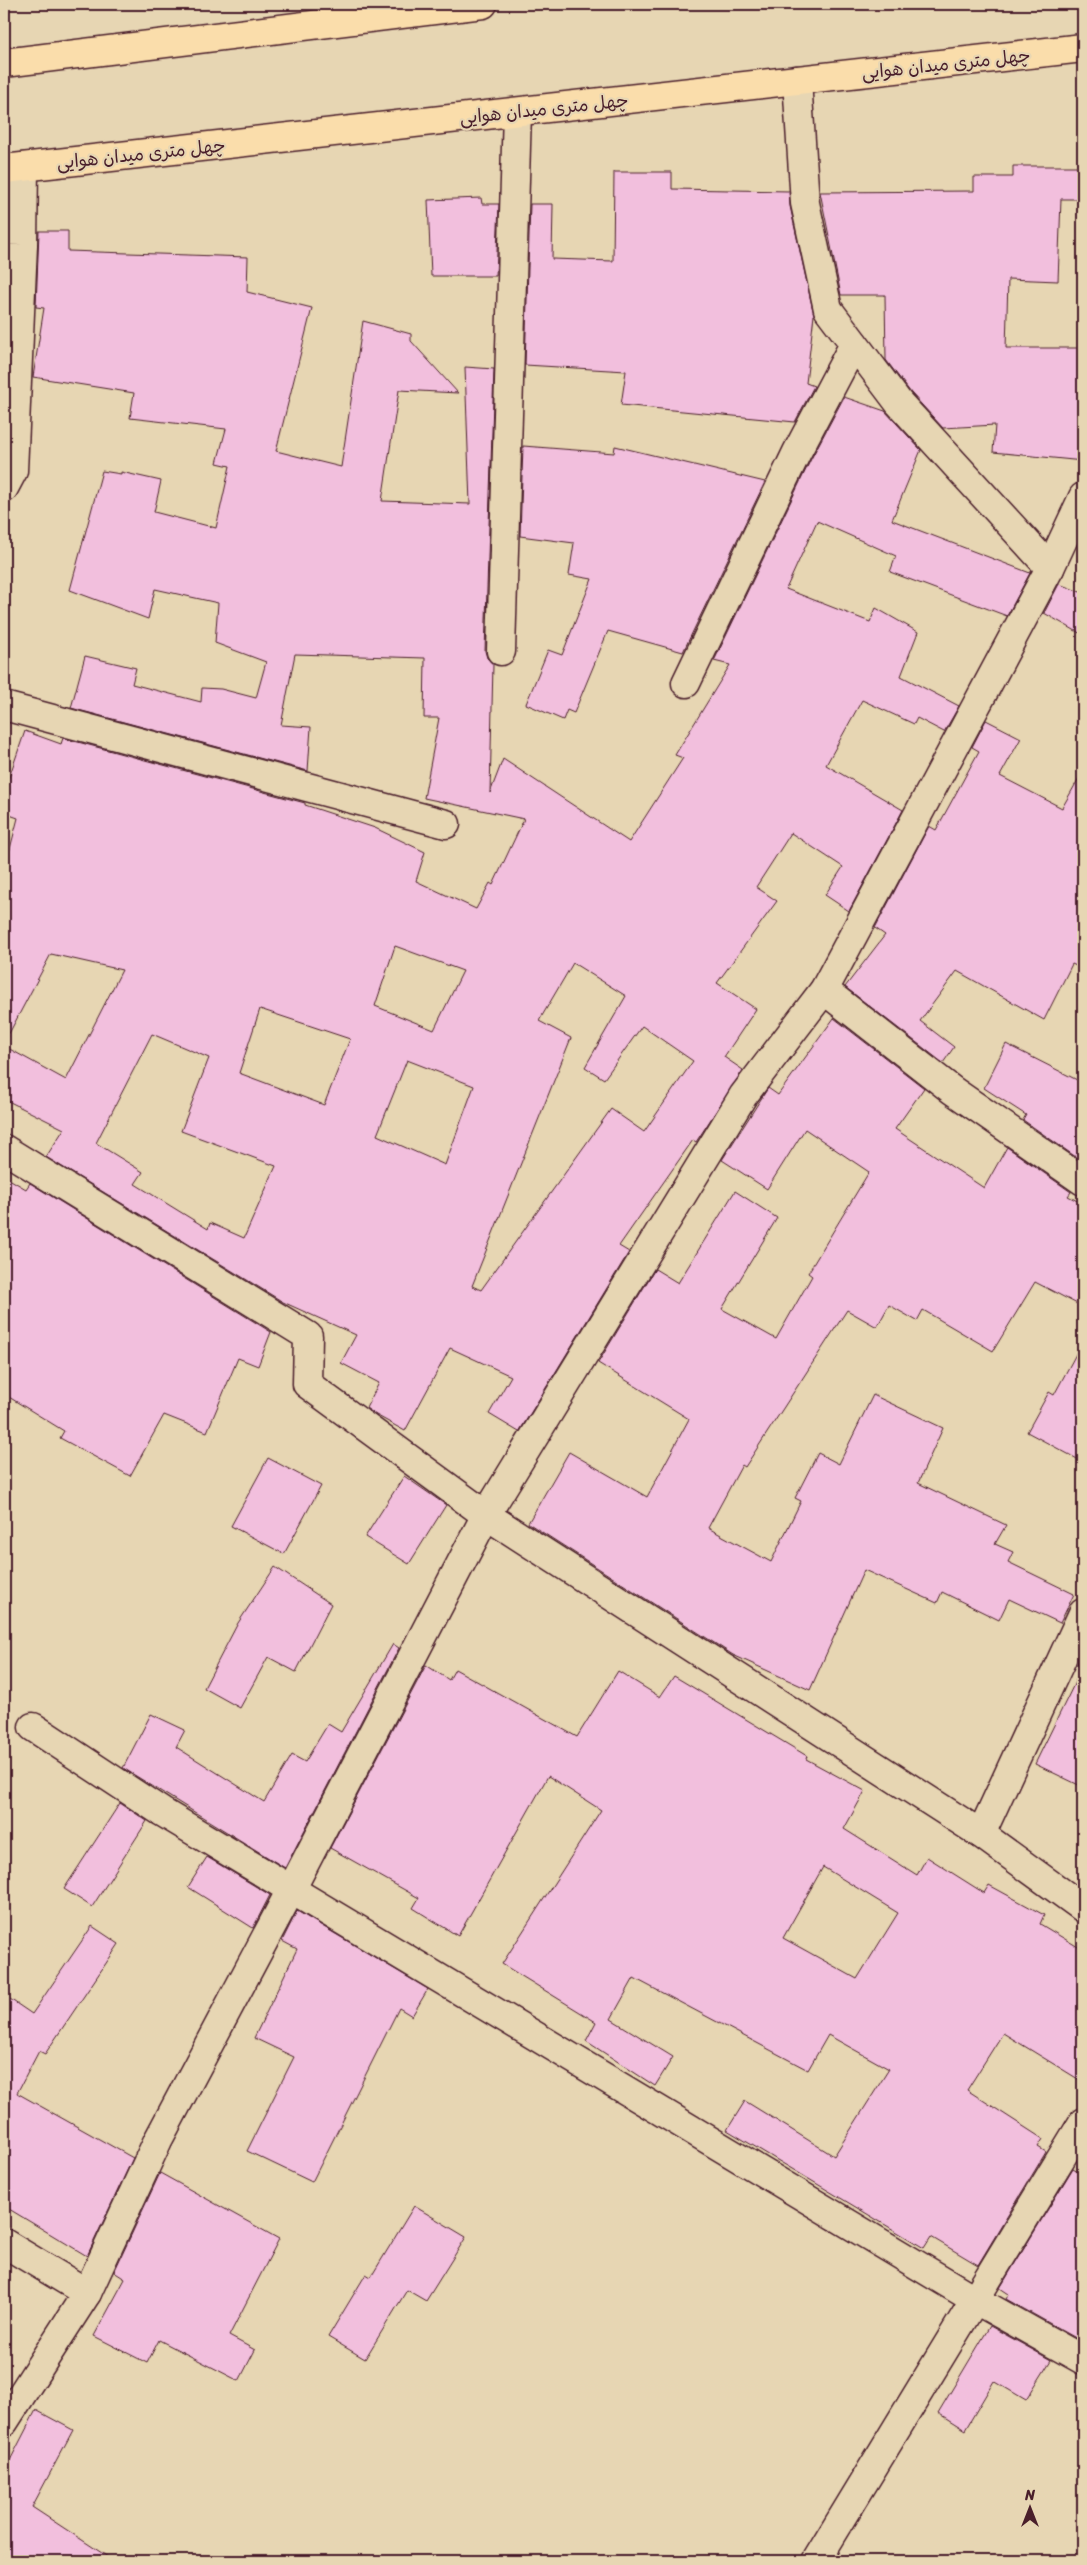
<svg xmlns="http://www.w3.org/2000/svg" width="1087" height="2565" viewBox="0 0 1087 2565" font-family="Sriracha,'Playpen Sans Arabic',sans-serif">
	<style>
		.building { fill: #f2bfdd; stroke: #4a1f2b; fill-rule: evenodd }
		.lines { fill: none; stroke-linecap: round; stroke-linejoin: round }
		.street-casing { stroke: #4a1f2b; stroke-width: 31 }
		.primary-casing { stroke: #4a1f2b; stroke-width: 31 }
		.street { stroke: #e7d6b3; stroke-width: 28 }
		.primary { stroke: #faddab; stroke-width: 28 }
		.labels { text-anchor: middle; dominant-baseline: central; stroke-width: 4.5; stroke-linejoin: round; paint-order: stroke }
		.street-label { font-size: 18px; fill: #4a1f2b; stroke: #e7d6b3 }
	</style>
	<rect width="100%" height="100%" fill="#e7d6b3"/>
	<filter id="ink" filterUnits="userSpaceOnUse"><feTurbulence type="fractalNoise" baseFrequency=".02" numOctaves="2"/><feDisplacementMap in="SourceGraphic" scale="10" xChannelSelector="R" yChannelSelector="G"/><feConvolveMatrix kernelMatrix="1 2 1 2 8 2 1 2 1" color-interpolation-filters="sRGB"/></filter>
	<g filter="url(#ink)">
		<g class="building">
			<polygon points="1013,166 1083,166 1083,199 1061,199 1058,281 1008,279 1006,348 1083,348 1083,461 993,452 995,425 943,428 911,393 886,360 885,295 841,295 820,192 974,191 974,177 1013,177"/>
			<polygon points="614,172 672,172 672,189 789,191 790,206 814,315 806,383 814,386 795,422 621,405 626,371 525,365 530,204 553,204 552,259 613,261"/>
			<polygon points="481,198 482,204 499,204 496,276 431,276 428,200"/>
			<path d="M 39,231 L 68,231 L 68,251 L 248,257 L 247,292 L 312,308 L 276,451 L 341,467 L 363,321 L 411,334 L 411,341 L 458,393 L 399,390 L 382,501 L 470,504 L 465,367 L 494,369 L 485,651 L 487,658 L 493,664 L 490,793 L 503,759 L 629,842 L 683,758 L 675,755 L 730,665 L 714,661 L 811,459 L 844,397 L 885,411 L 921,450 L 892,520 L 1030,573 L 1007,616 L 890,572 L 896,556 L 817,521 L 786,589 L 870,622 L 876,608 L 918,632 L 901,676 L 959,706 L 944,732 L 917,718 L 914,724 L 862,700 L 826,765 L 903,810 L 849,911 L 825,895 L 843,867 L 791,833 L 756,887 L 777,901 L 717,983 L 756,1009 L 724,1057 L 743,1070 L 696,1142 L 693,1140 L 619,1246 L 629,1252 L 519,1432 L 489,1414 L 511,1376 L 450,1348 L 405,1431 L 376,1415 L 366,1408 L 379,1383 L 341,1363 L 356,1335 L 283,1302 L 46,1157 L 64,1129 L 4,1099 L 4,1046 L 66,1080 L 122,970 L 51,954 L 4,1043 L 4,872 L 18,818 L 4,813 L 4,792 L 25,731 L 61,744 L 63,738 L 305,803 L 305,805 L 375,828 L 425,852 L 416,881 L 476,909 L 490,883 L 493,885 L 524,819 L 424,798 L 439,718 L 424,718 L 425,658 L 295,654 L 281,725 L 311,727 L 308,771 L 71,708 L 85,656 L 136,668 L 132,684 L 201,702 L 202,688 L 221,689 L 256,698 L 266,662 L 215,643 L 218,603 L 155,589 L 148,619 L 70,590 L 102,471 L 121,474 L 121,472 L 161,481 L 154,512 L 216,528 L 230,466 L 217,463 L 226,429 L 130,418 L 134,393 L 33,377 L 44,308 L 36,307 ZM 395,946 L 463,971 L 434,1030 L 375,1006 ZM 573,963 L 626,996 L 585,1067 L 604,1079 L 642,1026 L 693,1061 L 644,1132 L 611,1109 L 481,1290 L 472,1286 L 571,1038 L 539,1021 ZM 260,1009 L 350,1039 L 324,1105 L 239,1073 ZM 152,1034 L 209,1058 L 181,1131 L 276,1166 L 244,1238 L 210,1223 L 208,1229 L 135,1184 L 143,1172 L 96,1143 ZM 407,1060 L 474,1086 L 445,1165 L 377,1135 Z"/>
			<polygon points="523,446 614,453 615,446 765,482 683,652 608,631 574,713 567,710 563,720 526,704 548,650 562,655 592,579 569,575 574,543 520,536"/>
			<polygon points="1059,584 1083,593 1083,635 1044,613"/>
			<polygon points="986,720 1021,738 1000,776 1062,808 1083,771 1083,969 1072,964 1044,1020 957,971 920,1021 954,1047 943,1063 845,987 885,935 875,928 929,826 936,830 979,751 972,747"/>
			<polygon points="834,1018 924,1088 895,1129 984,1188 1007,1147 1071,1192 1068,1196 1083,1204 1083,1307 1035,1282 993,1351 923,1310 917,1321 889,1305 877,1327 847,1310 745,1467 742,1465 708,1528 771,1562 801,1501 795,1498 818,1453 839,1464 873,1395 943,1428 918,1483 1006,1525 995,1544 1013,1552 1008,1562 1074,1594 1060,1623 1009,1599 999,1620 942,1592 937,1603 864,1570 810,1690 733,1655 528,1523 569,1452 647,1497 689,1419 598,1363 655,1269 678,1283 735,1191 777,1218 722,1309 776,1339 812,1276 808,1273 869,1172 805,1129 767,1189 722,1160 768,1088 778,1095"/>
			<polygon points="1006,1044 1083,1083 1083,1162 1023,1120 1026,1115 984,1088"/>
			<polygon points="4,1176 26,1189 30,1183 271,1332 258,1366 238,1358 207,1432 164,1415 130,1476 60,1438 64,1431 4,1394"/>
			<polygon points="1083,1341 1083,1462 1027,1432 1049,1392 1054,1395"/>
			<polygon points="268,1458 321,1486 284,1554 231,1526"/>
			<polygon points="404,1476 446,1505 409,1564 365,1537"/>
			<polygon points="275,1567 331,1604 296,1672 268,1657 240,1708 204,1688 238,1623"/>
			<polygon points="393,1644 399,1648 285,1868 123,1768 151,1714 185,1730 176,1747 264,1802 292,1755 305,1762 328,1724 341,1732"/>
			<path d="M 426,1665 L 449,1680 L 455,1669 L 577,1737 L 618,1671 L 660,1697 L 674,1676 L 807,1756 L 806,1759 L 865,1791 L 844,1829 L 917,1875 L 927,1857 L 984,1893 L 989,1885 L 1044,1915 L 1040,1924 L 1083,1950 L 1083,2082 L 1003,2033 L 967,2090 L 1043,2139 L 1038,2147 L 1046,2152 L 978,2265 L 931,2237 L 924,2248 L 727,2130 L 745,2101 L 834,2156 L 889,2069 L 828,2035 L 808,2070 L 634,1978 L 611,2019 L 673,2057 L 655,2086 L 586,2041 L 596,2022 L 502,1964 L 601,1810 L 548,1776 L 458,1936 L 413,1908 L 419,1898 L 330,1848 ZM 823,1867 L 898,1913 L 857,1979 L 783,1938 Z"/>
			<polygon points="1083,1666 1083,1787 1035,1764"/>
			<polygon points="120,1803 147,1821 92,1907 64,1889"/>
			<polygon points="207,1857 270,1895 253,1928 188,1887"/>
			<polygon points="297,1911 428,1989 412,2016 399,2008 312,2182 247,2151 294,2057 254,2038 297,1949 282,1941"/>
			<polygon points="92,1926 119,1944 45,2054 39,2051 17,2093 133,2158 87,2256 4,2206 4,1995 32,2014"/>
			<polygon points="1073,2168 1083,2174 1083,2342 1006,2299 1009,2294 1000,2288"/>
			<polygon points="160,2173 279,2239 229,2336 255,2350 239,2381 159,2340 147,2363 94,2336 125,2279 114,2272"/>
			<polygon points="414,2206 466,2237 426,2301 407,2290 365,2359 328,2337 366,2274 371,2277"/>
			<polygon points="990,2326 1051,2360 1026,2400 994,2381 965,2430 938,2413"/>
			<polygon points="36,2410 73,2430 32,2507 114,2561 4,2561 4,2472"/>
		</g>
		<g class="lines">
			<defs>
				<g id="street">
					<polyline points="797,80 805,203 828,309 899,403 1050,568"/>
					<polyline points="4,488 13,471 23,245 24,167"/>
					<polyline points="501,651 517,112"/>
					<polyline points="686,683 797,452 854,344"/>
					<polyline points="4,706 446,824"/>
					<polyline points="824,990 952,1090 1083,1181"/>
					<polyline points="4,1149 308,1336 307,1384 486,1515 981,1834 1083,1908"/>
					<polyline points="33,1727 162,1812 974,2299 1083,2360"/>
					<polyline points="981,1834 1083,1613"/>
					<polyline points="4,2243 87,2293"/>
					<polyline points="4,2422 87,2293 158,2140 292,1888 486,1515 743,1096 824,990 1050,568 1083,497"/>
					<polyline points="816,2561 1083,2122"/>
				</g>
				<g id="primary">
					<polyline points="4,63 483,4"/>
					<polyline points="4,169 1083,48"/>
				</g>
			</defs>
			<use href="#street" class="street-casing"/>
			<use href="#primary" class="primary-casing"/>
			<use href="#street" class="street"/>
			<use href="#primary" class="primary"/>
		</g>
	</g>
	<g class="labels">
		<g class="street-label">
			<text transform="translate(946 64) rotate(-6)">چهل متری میدان هوایی</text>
			<text transform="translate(544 109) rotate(-6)">چهل متری میدان هوایی</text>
			<text transform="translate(141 154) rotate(-6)">چهل متری میدان هوایی</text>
		</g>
	</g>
	<rect width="1087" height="2565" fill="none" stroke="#e7d6b3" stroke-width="20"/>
	<rect x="10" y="10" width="1067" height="2545" fill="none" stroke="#4a1f2b" stroke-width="2" filter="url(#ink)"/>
	<g transform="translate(1030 2508)" stroke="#e7d6b3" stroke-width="4" paint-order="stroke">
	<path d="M0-4L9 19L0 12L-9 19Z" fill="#4a1f2b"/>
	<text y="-8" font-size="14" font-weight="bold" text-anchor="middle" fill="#4a1f2b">N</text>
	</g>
</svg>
